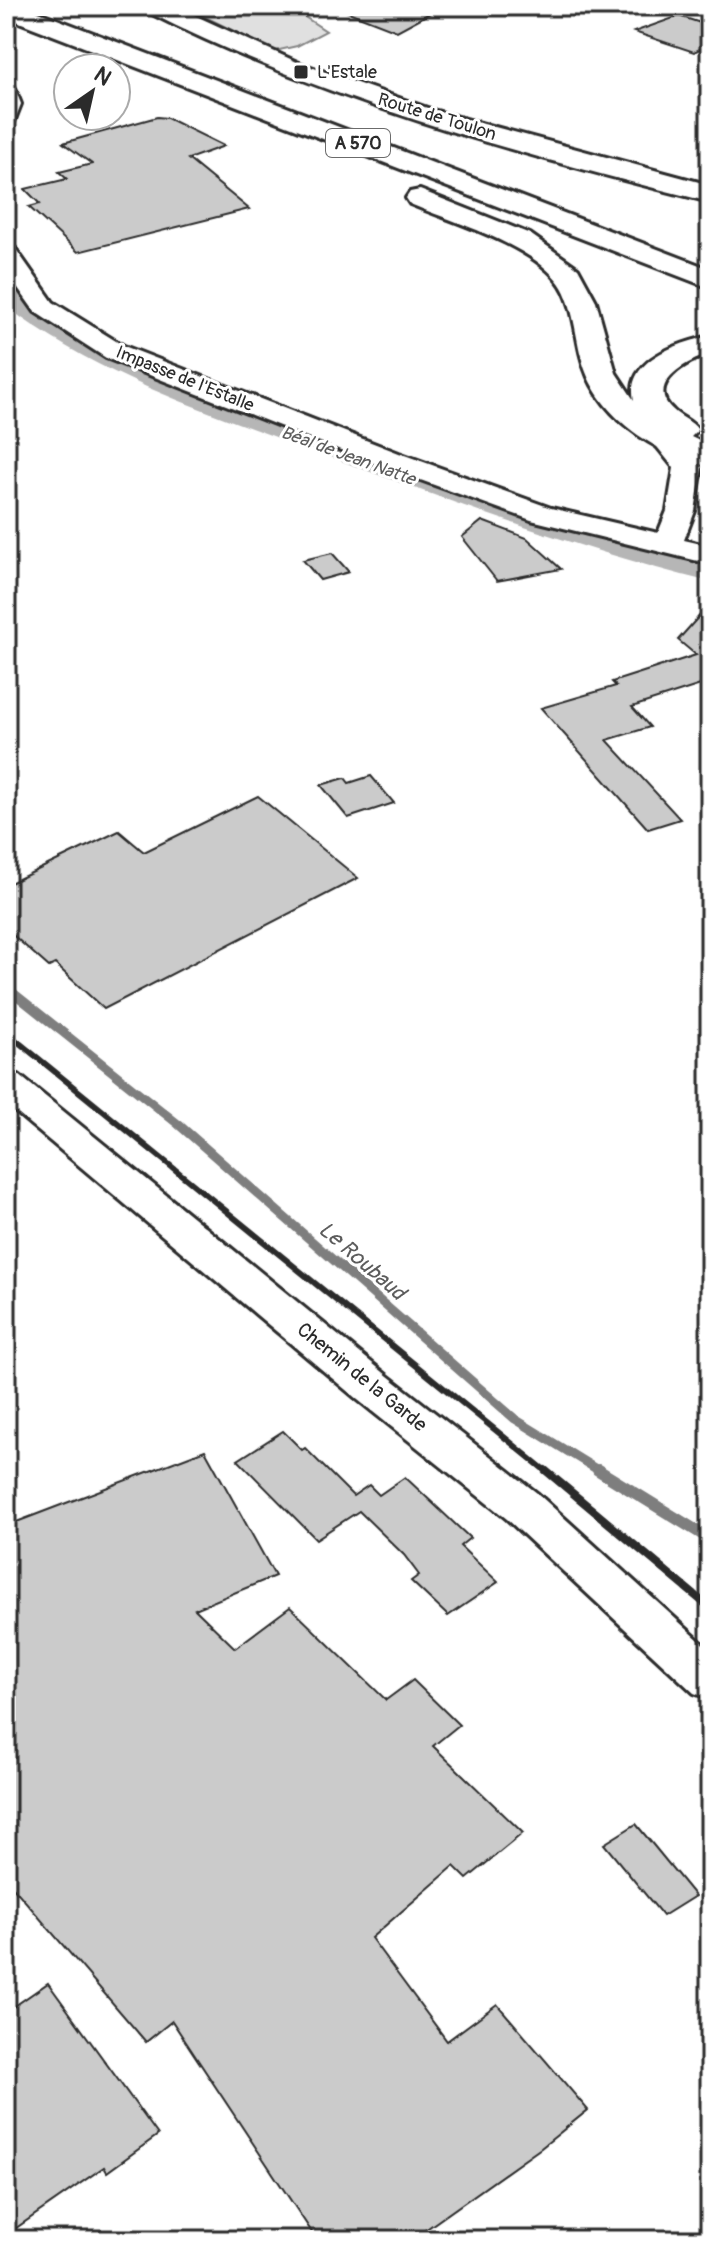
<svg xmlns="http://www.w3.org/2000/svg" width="716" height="2246" viewBox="0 0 716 2246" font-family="Pangolin,sans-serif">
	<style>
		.green { fill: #e0e0e0; stroke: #868686; stroke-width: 2 }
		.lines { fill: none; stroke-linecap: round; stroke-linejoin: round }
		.stream-far1 { stroke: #7e7e7e; stroke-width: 9 }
		.stream { stroke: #7e7e7e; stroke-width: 12 }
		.canal { fill: #b6b6b6; fill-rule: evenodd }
		.building { fill: #cbcbcb; stroke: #2b2b2b; stroke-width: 2 }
		.minor-casing { stroke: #2b2b2b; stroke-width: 6 }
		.major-casing { stroke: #2b2b2b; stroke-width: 6 }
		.highway-casing { stroke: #2b2b2b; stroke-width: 6 }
		.minor { fill: #fff; fill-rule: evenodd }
		.major { fill: #fff; fill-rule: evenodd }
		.highway { fill: #fff; fill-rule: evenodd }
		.rail-far1 { stroke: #2b2b2b; stroke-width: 6 }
		.rail { stroke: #2b2b2b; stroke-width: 8 }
		.poi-dot { fill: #2b2b2b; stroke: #fff; stroke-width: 3 }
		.labels { text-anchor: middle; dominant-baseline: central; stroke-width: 6; stroke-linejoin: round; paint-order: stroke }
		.far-poi-label { font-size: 18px; fill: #2b2b2b; stroke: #fff; text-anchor: start }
		.far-street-label { font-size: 18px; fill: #2b2b2b; stroke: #fff }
		.shield { fill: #fff; stroke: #6b6b6b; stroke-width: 2 }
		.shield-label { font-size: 18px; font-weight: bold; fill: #2b2b2b }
		.far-water-label { font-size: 18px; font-style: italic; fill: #5c5c5c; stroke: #fff }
		.street-label { font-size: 20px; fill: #2b2b2b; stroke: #fff }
		.water-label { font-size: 22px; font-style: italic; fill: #5c5c5c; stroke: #fff }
	</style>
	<rect width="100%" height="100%" fill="#fff"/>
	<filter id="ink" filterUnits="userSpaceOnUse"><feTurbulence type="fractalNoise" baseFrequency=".0125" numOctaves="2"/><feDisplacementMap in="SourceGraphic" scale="16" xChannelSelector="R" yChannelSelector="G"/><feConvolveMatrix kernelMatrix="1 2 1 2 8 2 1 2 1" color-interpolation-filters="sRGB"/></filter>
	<g filter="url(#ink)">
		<polygon class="green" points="183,6 281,6 300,14 326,31 297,46 275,51"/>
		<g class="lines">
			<polyline class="stream-far1" points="6,987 178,1124 515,1419 601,1472"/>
			<polyline class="stream" points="598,1470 710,1539"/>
			<path class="canal" d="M 6,289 L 14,290 L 55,322 L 153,375 L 514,509 L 710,566 L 710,582 C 574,548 443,499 312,450 C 206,411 96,376 6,306 Z"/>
		</g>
		<g class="building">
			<polygon points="338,6 443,6 397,31 338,8"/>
			<polygon points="679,16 710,26 710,44 694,52 634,32"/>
			<polygon points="157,117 167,118 224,146 188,159 249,209 78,252 29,207 40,204 25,189 67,179 59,172 92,164 63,143"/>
			<polygon points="482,521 527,538 561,569 497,581 462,537"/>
			<polygon points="332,553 349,572 320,580 303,560"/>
			<polygon points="710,604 710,682 632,707 650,727 607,740 680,819 648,829 541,708 616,686 612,682 696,655 678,640"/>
			<polygon points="371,776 394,803 348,818 321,785 345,778 349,783"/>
			<polygon points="258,796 358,878 104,1009 55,964 49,967 6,929 6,885 119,831 144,852"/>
			<polygon points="283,1431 302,1450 305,1448 353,1496 369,1485 379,1495 405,1477 470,1538 460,1546 498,1582 448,1616 411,1581 419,1575 404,1555 359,1511 316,1539 238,1460"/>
			<polygon points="205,1450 275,1576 195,1609 235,1648 290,1607 386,1700 413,1680 459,1725 433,1746 523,1833 467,1879 454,1866 371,1938 447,2041 497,2004 588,2110 541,2148 411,2240 317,2240 172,2021 146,2042 6,1879 6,1526"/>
			<polygon points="636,1824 695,1896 663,1916 604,1844"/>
			<polygon points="48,1983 158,2135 107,2172 104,2167 6,2235 6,2012"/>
		</g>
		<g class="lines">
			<defs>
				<g id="minor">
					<polygon points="6,84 14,86 21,104 14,122 6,124"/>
					<path d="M 6,246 L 15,248 L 53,302 L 124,346 L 399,453 L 551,508 L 658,533 L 667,511 L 674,468 L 650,438 L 654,432 C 677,426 690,450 702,467 L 695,511 L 684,540 L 710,546 L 710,564 L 531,520 L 379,465 L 106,358 L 35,312 L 6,271 Z"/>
					<polygon points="6,1071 19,1075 388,1376 537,1493 710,1650 710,1699 694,1693 507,1519 358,1400 6,1104"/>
				</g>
				<path id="major" d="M 143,6 L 174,6 L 297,62 L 436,111 L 710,185 L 710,202 C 517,154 325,101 146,11 Z"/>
				<g id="highway">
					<polygon points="6,6 23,6 710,269 710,288 6,17"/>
					<path d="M 420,190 L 530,234 L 578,268 L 596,301 L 616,373 L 634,400 C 625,359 680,343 710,336 L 710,354 C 688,360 644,384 673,410 C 681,418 691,420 698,430 L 691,437 L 710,446 L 710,467 C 654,453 595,416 581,356 C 575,333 573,299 557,280 C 527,243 453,222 410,204 L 406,198 L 410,192 Z"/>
				</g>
			</defs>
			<use href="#minor" class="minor-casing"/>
			<use href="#major" class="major-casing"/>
			<use href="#highway" class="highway-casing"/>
			<use href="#minor" class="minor"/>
			<use href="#major" class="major"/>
			<use href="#highway" class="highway"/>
			<polyline class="rail-far1" points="6,1032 547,1472"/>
			<polyline class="rail" points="545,1470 710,1608"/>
		</g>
	</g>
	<rect class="poi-dot" x="293" y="64" width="16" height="16" rx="4"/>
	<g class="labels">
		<g class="far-poi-label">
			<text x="317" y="72">L'Estale</text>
		</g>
		<g class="far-street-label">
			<text transform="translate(437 117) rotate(17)">Route de Toulon</text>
			<text transform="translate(185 379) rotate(22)">Impasse de l'Estalle</text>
		</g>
		<rect class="shield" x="326" y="129" width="64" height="28" rx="6"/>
		<g class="shield-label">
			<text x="358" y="143">A 570</text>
		</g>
		<g class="far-water-label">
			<text transform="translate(348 456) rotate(20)">Béal de Jean Natte</text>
		</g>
		<g class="street-label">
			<text transform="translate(362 1377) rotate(39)">Chemin de la Garde</text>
		</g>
		<g class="water-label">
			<text transform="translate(362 1261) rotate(41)">Le Roubaud</text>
		</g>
	</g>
	<rect width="716" height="2246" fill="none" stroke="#fff" stroke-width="32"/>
	<rect x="16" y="16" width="684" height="2214" fill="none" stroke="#2b2b2b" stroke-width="3" filter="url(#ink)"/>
	<g transform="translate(92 92) rotate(34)"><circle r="38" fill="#ffffff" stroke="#aaaaaa" stroke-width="2"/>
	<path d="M0-6L14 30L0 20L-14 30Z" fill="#2b2b2b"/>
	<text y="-12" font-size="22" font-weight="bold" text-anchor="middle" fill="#2b2b2b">N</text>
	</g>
</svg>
